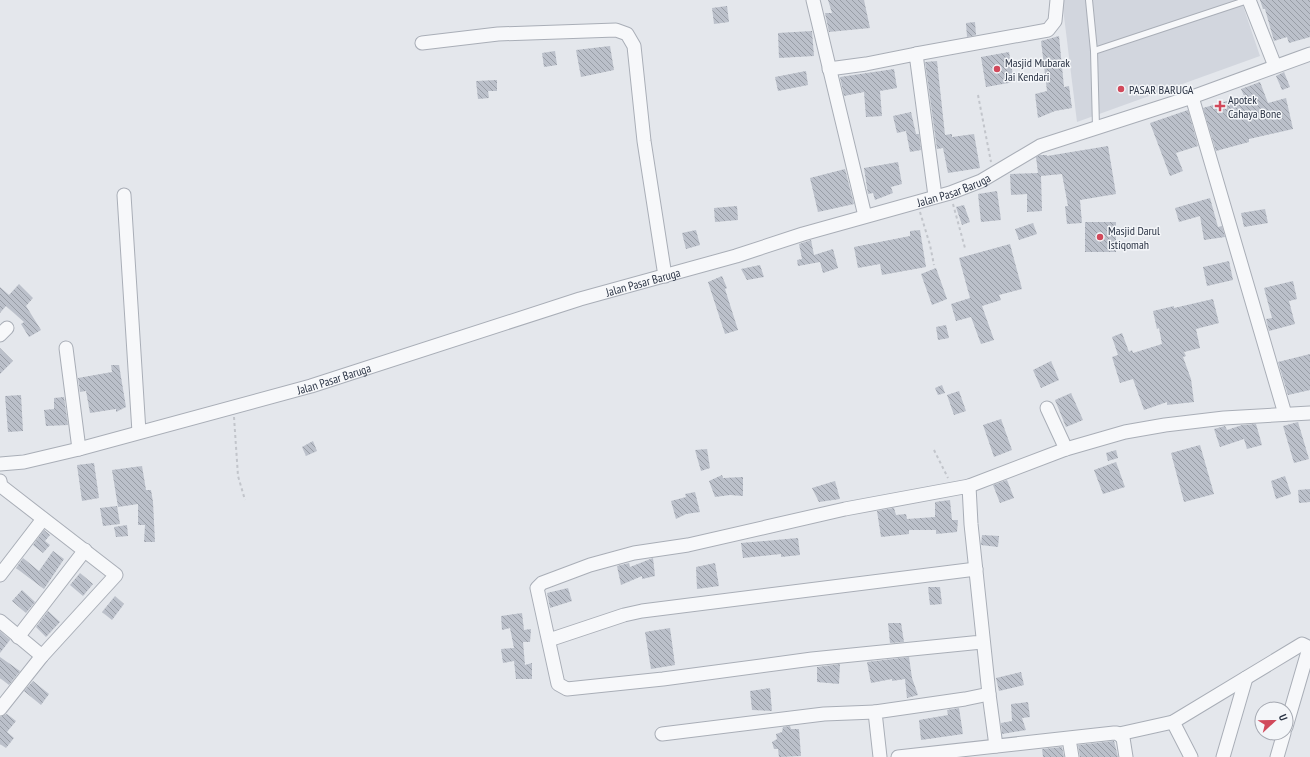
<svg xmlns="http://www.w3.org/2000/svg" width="1310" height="757" viewBox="0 0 1310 757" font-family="'PT Sans Narrow',sans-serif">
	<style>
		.built { fill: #d2d6de }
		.building { fill: url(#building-back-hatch) }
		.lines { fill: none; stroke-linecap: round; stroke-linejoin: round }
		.service-casing { stroke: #a9aeb7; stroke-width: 8 }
		.minor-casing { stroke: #a9aeb7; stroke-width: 15 }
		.path { stroke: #c2c5cb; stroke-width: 2; stroke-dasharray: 3 3; stroke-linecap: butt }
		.service { stroke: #f7f8fa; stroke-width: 6 }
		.minor { stroke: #f7f8fa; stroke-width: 13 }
		.poi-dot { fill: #d1495b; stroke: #f4f6f9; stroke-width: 1.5 }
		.labels { text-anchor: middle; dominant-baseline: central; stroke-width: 3; stroke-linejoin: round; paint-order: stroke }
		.poi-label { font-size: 12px; fill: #2b3445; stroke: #f4f6f9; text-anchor: start }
		.street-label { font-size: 12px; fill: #2b3445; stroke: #f4f6f9 }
	</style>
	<defs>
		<pattern id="building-back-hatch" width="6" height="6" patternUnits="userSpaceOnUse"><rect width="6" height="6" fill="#bbc0ca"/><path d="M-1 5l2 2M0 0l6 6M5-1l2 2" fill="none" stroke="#989da6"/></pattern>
	</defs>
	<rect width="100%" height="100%" fill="#e4e7ec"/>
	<polygon class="built" points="1062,0 1241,0 1260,56 1077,122"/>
	<g class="building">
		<polygon points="828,0 864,0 870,28 829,32 825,13 832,13"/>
		<polygon points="1260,0 1310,0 1310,37 1289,43 1287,37 1274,41 1265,9 1263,9"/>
		<polygon points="727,6 729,22 714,24 712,8"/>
		<polygon points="975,22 976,35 967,37 966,23"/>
		<polygon points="812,31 814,56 779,58 778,33"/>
		<polygon points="1059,36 1064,87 1069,86 1072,108 1055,111 1038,118 1035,94 1047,91 1041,41"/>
		<polygon points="610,46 614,70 581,77 576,50"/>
		<polygon points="555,51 557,65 544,67 542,53"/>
		<polygon points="1009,52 1014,82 986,87 981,57"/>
		<polygon points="937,61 945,135 952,134 952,137 974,134 980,168 948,173 943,148 937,149 925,62"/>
		<polygon points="894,69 897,88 880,91 882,116 866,117 864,92 844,96 840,77"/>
		<polygon points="806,71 808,85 778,91 775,77"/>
		<polygon points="1284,72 1290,87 1282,90 1276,76"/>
		<polygon points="497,80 497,91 488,91 489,98 478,99 476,81"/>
		<polygon points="1260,82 1268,103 1286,98 1293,129 1249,139 1249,142 1216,151 1203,108 1244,96 1241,89"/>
		<polygon points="1188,110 1198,146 1176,153 1183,171 1170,176 1150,123"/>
		<polygon points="911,112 916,134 919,134 921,150 910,152 906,131 897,133 893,116"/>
		<polygon points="1108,146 1116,194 1080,200 1082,223 1067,224 1065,206 1068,206 1062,174 1041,176 1042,211 1027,212 1027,194 1011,195 1010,174 1038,173 1036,157 1040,155 1047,155 1047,156"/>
		<polygon points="898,162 902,184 891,187 893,193 875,200 873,193 868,194 864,168"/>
		<polygon points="845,169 854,204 818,212 810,178"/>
		<polygon points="997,191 1001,220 981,222 978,194"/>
		<polygon points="1210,198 1218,227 1222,226 1225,237 1204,240 1200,216 1179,222 1175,208"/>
		<polygon points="964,205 970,222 962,225 956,207"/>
		<polygon points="737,206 738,220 715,222 714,208"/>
		<polygon points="1265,209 1268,223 1244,227 1241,213"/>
		<rect x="1085" y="222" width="31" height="30"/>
		<polygon points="1033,223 1037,234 1019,240 1015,229"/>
		<polygon points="696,230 700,245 686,249 682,233"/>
		<polygon points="920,230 926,267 882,275 880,264 858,268 854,247 910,236 910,231"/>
		<polygon points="811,240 814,255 833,249 838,268 823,273 820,262 798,266 797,260 802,259 799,244"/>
		<polygon points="1010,244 1022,289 999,295 1001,300 982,306 994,340 981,344 971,317 956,321 951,304 970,298 959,258"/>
		<polygon points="1229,261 1233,280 1207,286 1203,267"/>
		<polygon points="760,265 764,277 747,280 741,269"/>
		<polygon points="936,268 947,299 932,305 921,274"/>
		<polygon points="722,276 727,288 725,289 738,330 725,334 708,282"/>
		<polygon points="1293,281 1297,299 1289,301 1295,324 1269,331 1266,319 1272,318 1264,288"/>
		<polygon points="19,284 33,298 26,306 41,330 29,337 21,324 24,322 6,306 0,313 0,287 9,295"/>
		<polygon points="1213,299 1219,323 1196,329 1200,348 1184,352 1186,356 1183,357 1191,379 1194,402 1167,405 1167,402 1144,410 1133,379 1120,383 1112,357 1118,355 1112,337 1122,333 1129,352 1132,350 1133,353 1162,344 1159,328 1157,329 1153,311 1174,306 1174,308"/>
		<polygon points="946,325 949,338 938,340 936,327"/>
		<polygon points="0,348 13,361 0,374"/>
		<polygon points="1310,354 1310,390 1288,395 1278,362"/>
		<polygon points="1051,361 1059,380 1041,388 1033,370"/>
		<polygon points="111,365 119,365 126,407 116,412 116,409 90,413 86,391 80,392 78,378 112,372"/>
		<polygon points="942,385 945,393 938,395 935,388"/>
		<polygon points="959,391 966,411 954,415 947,395"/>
		<polygon points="1071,393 1083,420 1066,427 1055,400"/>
		<polygon points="21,395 23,431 8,432 5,396"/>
		<polygon points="64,397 68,425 46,426 44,410 54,409 54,398"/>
		<polygon points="1001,419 1012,450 994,457 983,425"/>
		<polygon points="1298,422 1309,459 1294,463 1283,426"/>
		<polygon points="1256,424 1262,445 1247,449 1244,439 1220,447 1214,429 1225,426 1227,430 1242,425"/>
		<polygon points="313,441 317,451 306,456 302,447"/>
		<polygon points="1200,445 1214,494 1184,502 1171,453"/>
		<polygon points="707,449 710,468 701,471 695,450"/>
		<polygon points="1116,450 1118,458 1108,461 1106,453"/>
		<polygon points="1116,462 1125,487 1103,494 1094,470"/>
		<polygon points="94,463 99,498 82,501 77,465"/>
		<polygon points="142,466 146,490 151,490 153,502 155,542 144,542 145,525 138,525 138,504 118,507 112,470"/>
		<polygon points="722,475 723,478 743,477 743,496 730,495 715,497 709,481"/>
		<polygon points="1285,476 1291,494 1276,499 1271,481"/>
		<polygon points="1007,480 1014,498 1000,503 993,485"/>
		<polygon points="835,481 840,499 819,502 812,488"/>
		<polygon points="1310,489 1310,502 1299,503 1298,490"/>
		<polygon points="695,492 700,512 686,514 676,519 671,501 686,497 685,494"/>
		<polygon points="950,500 952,520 958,520 957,532 936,534 936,530 909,530 909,534 881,537 877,511 894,508 896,515 906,514 907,519 935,517 935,502"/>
		<polygon points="117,506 120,524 103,526 100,508"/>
		<polygon points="127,525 128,536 116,537 114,527"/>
		<polygon points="44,530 50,535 45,541 50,545 43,553 33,545"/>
		<polygon points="982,535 999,536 998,547 981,545"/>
		<polygon points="798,538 800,555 781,557 781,554 743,558 741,543"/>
		<polygon points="53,551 64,559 44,589 16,568 23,558 39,571"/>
		<polygon points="653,558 655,576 642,579 642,576 621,585 617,566 629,563 630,567"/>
		<polygon points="715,563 719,586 697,589 696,567"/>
		<polygon points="80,573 93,584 83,596 70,585"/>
		<polygon points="928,587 940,587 942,604 930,605"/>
		<polygon points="568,588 572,601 550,608 547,593"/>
		<polygon points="22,590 35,602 26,613 12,601"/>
		<polygon points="115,596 124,604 112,620 102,612"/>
		<polygon points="48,611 60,622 46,637 36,627"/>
		<polygon points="522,613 524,630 531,629 530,642 523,642 525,665 532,663 532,679 516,679 514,661 503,663 501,649 514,648 510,628 502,630 501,616"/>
		<polygon points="888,623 901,623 904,642 890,643"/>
		<polygon points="670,628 675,665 651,669 645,632"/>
		<polygon points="0,631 10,640 0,653"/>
		<polygon points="0,657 20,671 9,685 0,678"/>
		<polygon points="909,657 912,678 918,695 907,698 905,679 892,681 892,679 871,683 867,662"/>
		<polygon points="840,664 839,684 817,682 817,667"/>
		<polygon points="1021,672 1024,685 999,691 996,678"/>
		<polygon points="33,681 49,694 41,705 24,691"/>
		<polygon points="770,688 772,711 752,710 750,691"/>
		<polygon points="1028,702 1030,717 1022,718 1026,730 1002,734 1001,723 1012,721 1011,704"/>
		<polygon points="959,708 963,734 921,740 919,720 948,715 947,710"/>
		<polygon points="7,714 16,721 7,732 14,738 6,748 0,744 0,717"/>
		<polygon points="790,726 791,729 799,729 801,756 779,757 778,749 774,749 772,742 777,739 776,734 782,732 783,727"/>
		<polygon points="1114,741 1118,757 1080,757 1078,745"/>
		<polygon points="1062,747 1064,757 1043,757 1042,749"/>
	</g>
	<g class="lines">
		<defs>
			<g id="service">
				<polyline points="1089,0 1094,51 1096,127"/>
				<polyline points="1094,51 1248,0"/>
			</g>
			<g id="minor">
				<polyline points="813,0 865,216"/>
				<polyline points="1249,0 1275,66"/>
				<polyline points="422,43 498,34 616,30 627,34 634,46 644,141 665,276"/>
				<polyline points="916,54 1048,30 1055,21 1057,0"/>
				<polyline points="829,69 866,64 916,54 935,196"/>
				<polyline points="1192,97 1285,414"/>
				<polyline points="124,195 139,432"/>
				<polyline points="0,335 7,328"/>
				<polyline points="66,348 79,449"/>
				<polyline points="1047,408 1066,449"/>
				<path id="s1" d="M 0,464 L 24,462 L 79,449 L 311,386 L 580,299 L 736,256 L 803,234 L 950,193 L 981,181 L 1040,146 L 1192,97 L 1310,54"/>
				<polyline points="0,481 1,486 116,575 42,656 0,709"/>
				<polyline points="969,486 1066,449 1125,432 1165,425 1224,418 1310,413"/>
				<polyline points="0,575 43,519"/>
				<polyline points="0,621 42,656"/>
				<polyline points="18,637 85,550"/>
				<polyline points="549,640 624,615 642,611 976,569"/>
				<polyline points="989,694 996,746"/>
				<polyline points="1173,722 1191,757"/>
				<polyline points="1286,727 1309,648"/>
				<polyline points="662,734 824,714 875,712"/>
				<polyline points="1119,734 1173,722 1302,644 1310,648"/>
				<polyline points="1069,739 1072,757"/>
				<polyline points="880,757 875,712 965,699 989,694 971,524 969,486 845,509 688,545 634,553 590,565 542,583 537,588 558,684 567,689 663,679 812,659 982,642"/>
				<polyline points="898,757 1114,733 1117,733 1123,738 1126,757"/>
				<polyline points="1223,757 1246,678"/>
				<polyline points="1277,757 1284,733"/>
			</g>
		</defs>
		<use href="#service" class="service-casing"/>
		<use href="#minor" class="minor-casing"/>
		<g class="path">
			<polyline points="978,95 991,162"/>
			<polyline points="953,204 965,248"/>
			<polyline points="920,212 930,245 934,265"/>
			<polyline points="234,417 238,476 245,500"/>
			<polyline points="934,450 948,478"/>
		</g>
		<use href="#service" class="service"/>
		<use href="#minor" class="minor"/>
	</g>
	<g class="poi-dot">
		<circle cx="997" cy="69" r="4"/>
		<circle cx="1121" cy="89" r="4"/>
		<path d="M1218 100h4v4h4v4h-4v4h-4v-4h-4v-4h4z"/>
		<circle cx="1100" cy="237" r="4"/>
	</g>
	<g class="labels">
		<g class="poi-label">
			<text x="1005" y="62">Masjid Mubarak<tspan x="1005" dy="14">Jai Kendari</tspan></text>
			<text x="1129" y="89">PASAR BARUGA</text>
			<text x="1228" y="99">Apotek<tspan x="1228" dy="14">Cahaya Bone</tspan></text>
			<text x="1108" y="230">Masjid Darul<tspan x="1108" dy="14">Istiqomah</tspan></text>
		</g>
		<g class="street-label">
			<text stroke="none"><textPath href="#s1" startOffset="993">Jalan Pasar Baruga</textPath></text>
			<text stroke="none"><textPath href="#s1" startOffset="669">Jalan Pasar Baruga</textPath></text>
			<text stroke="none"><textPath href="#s1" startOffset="345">Jalan Pasar Baruga</textPath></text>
		</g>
	</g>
	<g transform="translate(1274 721) rotate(68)"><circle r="19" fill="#f4f6f9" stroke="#a4a8b1"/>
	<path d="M0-3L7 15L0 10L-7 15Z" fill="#d1495b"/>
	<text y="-6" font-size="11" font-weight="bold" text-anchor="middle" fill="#2b3445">U</text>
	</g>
</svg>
